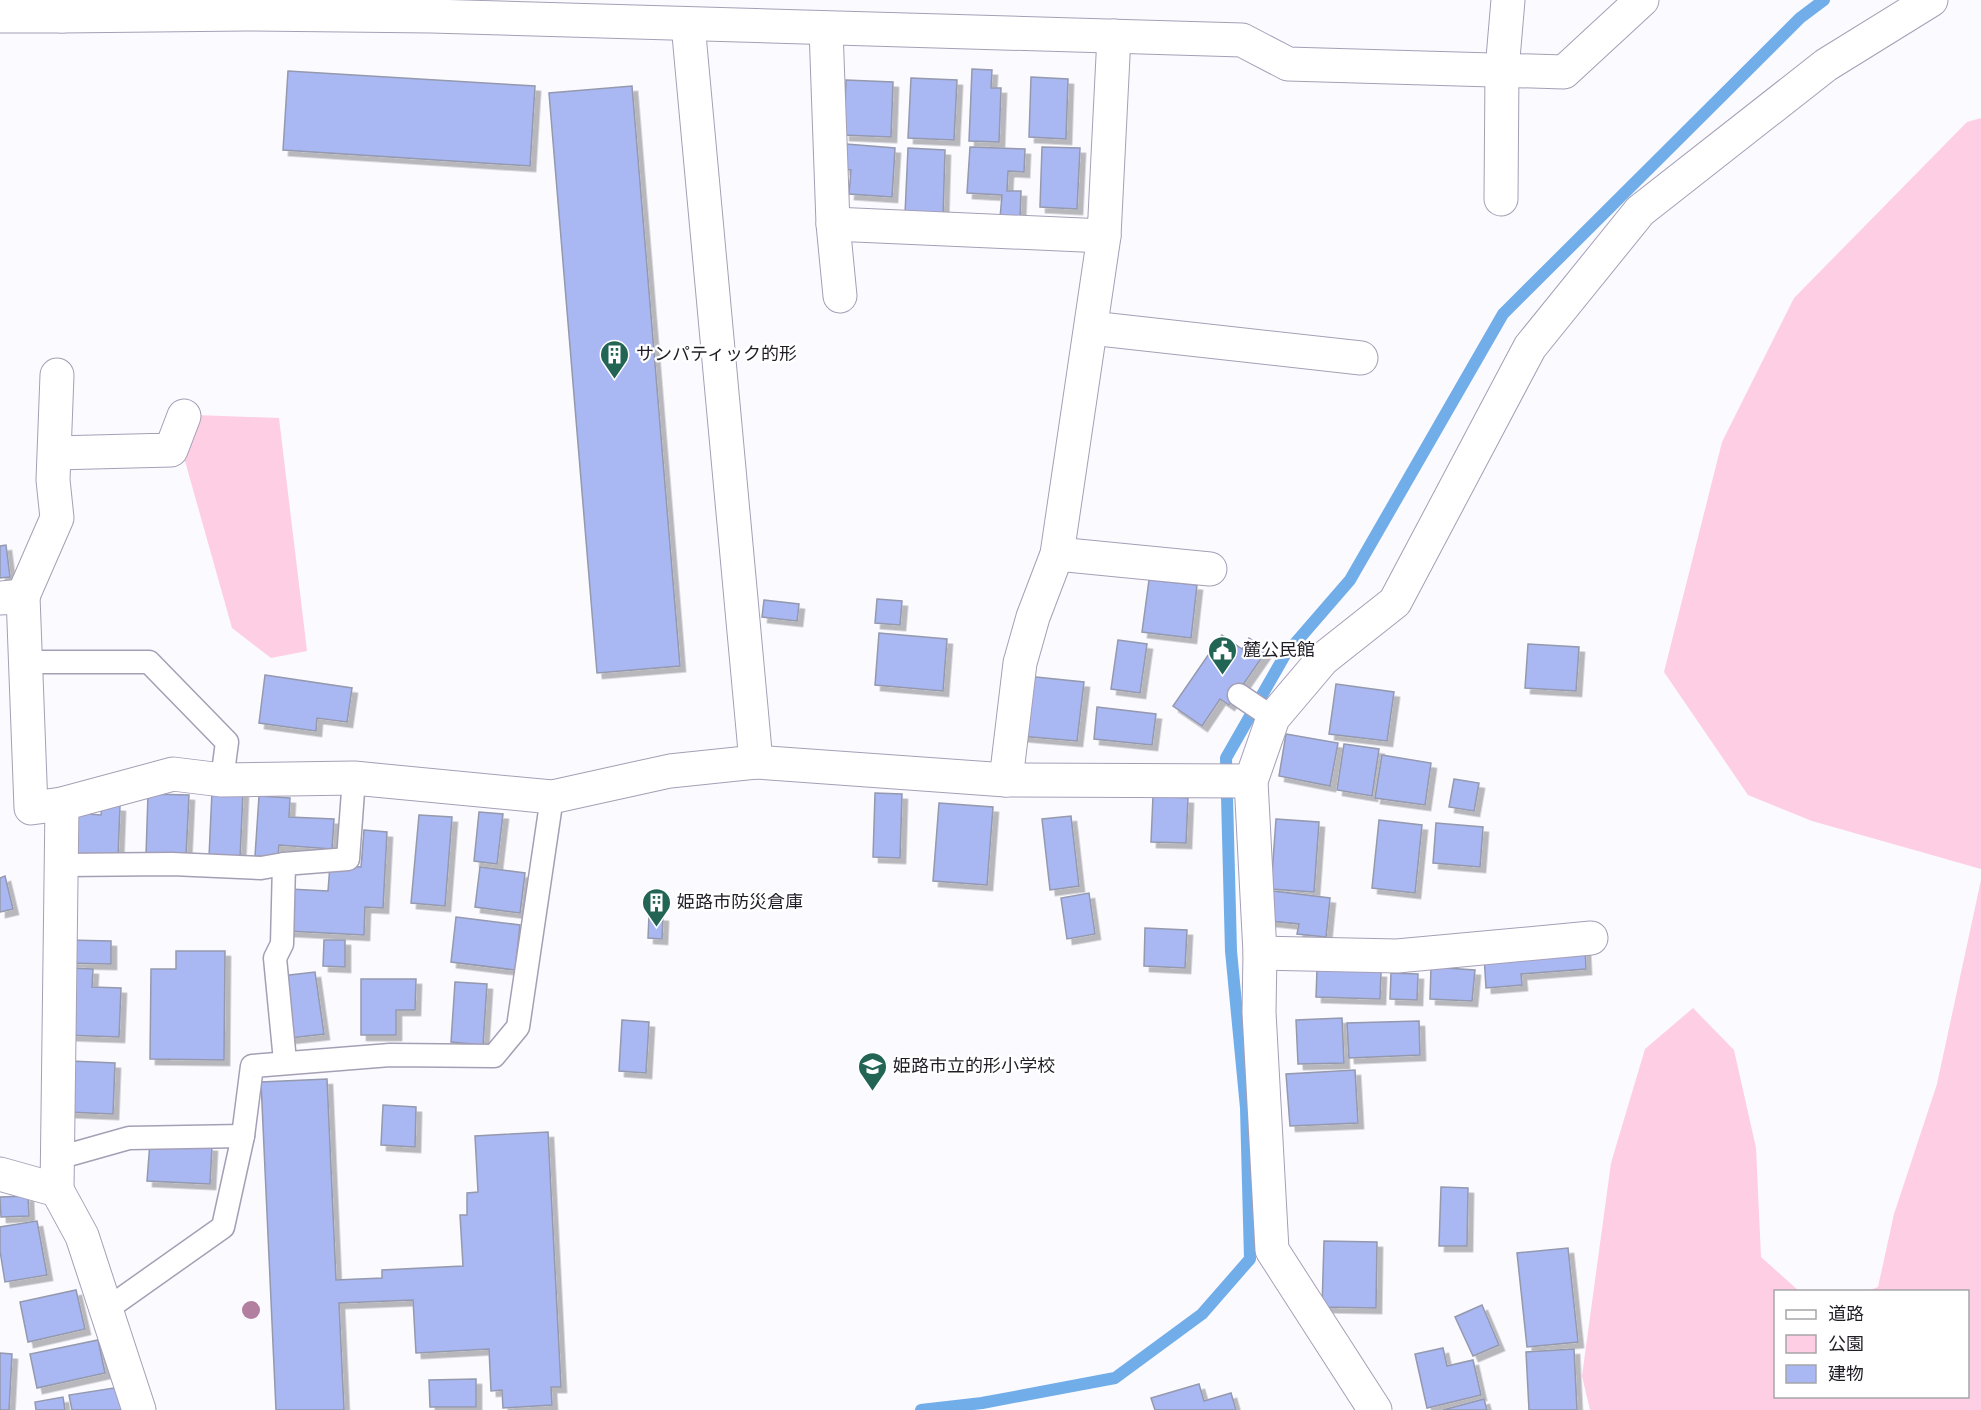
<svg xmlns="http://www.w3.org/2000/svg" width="1981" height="1410" viewBox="0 0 1981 1410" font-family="Figtree,'Noto Sans JP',sans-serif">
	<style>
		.green { fill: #fecee5 }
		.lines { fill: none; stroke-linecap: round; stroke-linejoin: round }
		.stream { stroke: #70ade9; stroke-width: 12 }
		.building { fill: #a9b8f3; stroke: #9499ae; stroke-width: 1.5; filter: url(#shadow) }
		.lane-casing { stroke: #a59fb5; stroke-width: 25 }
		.street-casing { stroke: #a59fb5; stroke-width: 35 }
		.secondary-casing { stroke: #a59fb5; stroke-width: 35 }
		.lane { stroke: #fff; stroke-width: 22 }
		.street { stroke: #fff; stroke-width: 33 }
		.secondary { stroke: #fff; stroke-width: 33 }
		.tree { fill: #b37fa0 }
		.labels { text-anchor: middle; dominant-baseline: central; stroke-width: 4.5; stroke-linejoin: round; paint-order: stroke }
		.poi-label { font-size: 18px; fill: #201d26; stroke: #fff; text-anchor: start }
	</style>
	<defs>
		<filter id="shadow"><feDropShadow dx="5.5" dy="5.5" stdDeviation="0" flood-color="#0004"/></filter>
	</defs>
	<rect width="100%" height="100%" fill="#fbfaff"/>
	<g class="green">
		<polygon points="1981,118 1981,869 1812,821 1748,795 1664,672 1722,442 1794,298 1967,122"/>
		<polygon points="196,415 279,418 307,651 271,658 232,628 183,454"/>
		<polygon points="1981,880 1981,1410 1590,1410 1582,1376 1611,1163 1645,1049 1693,1008 1734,1050 1756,1148 1761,1257 1799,1291 1776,1292 1776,1396 1968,1396 1968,1292 1867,1291 1878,1287 1894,1214 1937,1084"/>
	</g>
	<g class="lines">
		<polyline class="stream" points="921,1410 982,1403 1115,1378 1202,1314 1250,1259 1246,1108 1231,951 1226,758 1285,655 1350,580 1503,314 1800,18 1824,0"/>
	</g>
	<g class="building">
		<polygon points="972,69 992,70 991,88 1001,88 999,142 969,141"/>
		<polygon points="288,71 535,86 530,166 283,150"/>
		<polygon points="1031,77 1068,79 1066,139 1029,137"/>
		<polygon points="911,78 957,80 954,140 908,138"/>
		<polygon points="846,80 893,82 891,137 844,135"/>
		<polygon points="632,86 680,666 597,673 549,93"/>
		<polygon points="846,144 895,148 892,197 849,194 851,170 844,169"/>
		<polygon points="970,147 1025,149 1024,172 1008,171 1007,191 1021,191 1020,219 1000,218 1002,195 967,193"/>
		<polygon points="1042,147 1080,148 1077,209 1040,207"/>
		<polygon points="908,148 945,150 943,216 905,214"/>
		<polygon points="6,545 10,577 0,578 0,546"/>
		<polygon points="1149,580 1197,585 1191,638 1142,632"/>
		<polygon points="877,599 902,601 900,625 875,623"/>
		<polygon points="764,600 799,604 797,621 762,617"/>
		<polygon points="879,633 947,639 943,691 875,685"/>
		<polygon points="1222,635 1242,649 1249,638 1267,650 1229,705 1220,699 1202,726 1173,706"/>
		<polygon points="1118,640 1147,644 1140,693 1111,689"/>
		<polygon points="1528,644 1579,647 1576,691 1525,688"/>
		<polygon points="265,675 352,688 347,722 317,718 316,731 259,723"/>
		<polygon points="1026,676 1084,682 1077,741 1020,736"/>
		<polygon points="1336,684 1394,692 1387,741 1329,734"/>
		<polygon points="1097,707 1156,714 1152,745 1094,739"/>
		<polygon points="1286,734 1338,743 1330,786 1279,776"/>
		<polygon points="1344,744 1379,749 1372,796 1337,790"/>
		<polygon points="1382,755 1431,763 1425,805 1375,798"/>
		<polygon points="1454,779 1479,783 1474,811 1449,807"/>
		<polygon points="212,791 243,792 240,858 209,857"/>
		<polygon points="875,793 902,794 900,858 873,857"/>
		<polygon points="148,794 189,795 186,856 146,855"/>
		<polygon points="259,796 290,798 289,817 334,819 332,849 279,845 278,857 255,856"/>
		<polygon points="1153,796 1188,798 1186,843 1151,842"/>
		<polygon points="939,803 993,807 987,885 933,881"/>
		<polygon points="102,805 120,806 118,856 73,854 75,813 101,815"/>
		<polygon points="479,812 503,814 497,864 474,861"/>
		<polygon points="419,815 452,817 445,906 411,903"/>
		<polygon points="1071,816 1079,886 1050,890 1042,819"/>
		<polygon points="1276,819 1319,822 1314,892 1271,889"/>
		<polygon points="1379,820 1422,825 1415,893 1372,888"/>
		<polygon points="1436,823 1483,827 1480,867 1433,863"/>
		<polygon points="364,830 387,832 383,908 365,907 364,935 288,931 290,889 328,891 330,865 361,867"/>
		<polygon points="480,867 525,873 520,913 475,907"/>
		<polygon points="5,876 13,909 0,912 0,878"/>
		<polygon points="1273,891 1330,898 1326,937 1297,934 1299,924 1270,921"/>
		<polygon points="1089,893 1095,934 1067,939 1061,898"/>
		<polygon points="649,915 663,916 662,939 648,938"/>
		<polygon points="456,917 520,925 515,970 451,962"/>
		<polygon points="1145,928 1187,930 1185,968 1144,966"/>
		<polygon points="67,940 111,941 111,964 66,963"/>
		<polygon points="324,940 345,940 345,967 323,966"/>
		<polygon points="1585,948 1586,969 1521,974 1522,985 1486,988 1484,955"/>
		<polygon points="176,951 225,951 224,1060 150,1059 151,969 176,969"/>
		<polygon points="1431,967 1475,970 1472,1001 1430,999"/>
		<polygon points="67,968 93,969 92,987 121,988 119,1037 65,1035"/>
		<polygon points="1317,969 1381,972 1380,999 1316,997"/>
		<polygon points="315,972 324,1034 290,1038 281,976"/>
		<polygon points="1391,973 1418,974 1417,1000 1390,999"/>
		<polygon points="361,979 416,979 415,1010 396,1010 396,1035 361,1035"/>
		<polygon points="455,982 487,984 483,1045 451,1042"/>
		<polygon points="1342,1018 1344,1063 1298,1064 1296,1020"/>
		<polygon points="622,1020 649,1022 646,1073 619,1071"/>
		<polygon points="1419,1021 1420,1055 1349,1058 1347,1023"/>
		<polygon points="70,1061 115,1063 113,1114 67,1112"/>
		<polygon points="1355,1070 1358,1123 1290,1126 1286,1074"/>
		<polygon points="327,1079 336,1280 382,1278 382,1270 463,1266 460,1215 467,1215 467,1193 478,1192 475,1136 548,1132 561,1387 551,1387 552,1405 503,1408 502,1390 491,1391 489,1349 416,1353 413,1300 339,1303 344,1410 276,1410 261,1082"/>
		<polygon points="383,1105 416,1107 415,1147 381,1145"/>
		<polygon points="150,1142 212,1146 210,1184 147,1181"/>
		<polygon points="1441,1187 1468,1188 1467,1246 1439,1246"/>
		<polygon points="28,1196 29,1216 1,1217 0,1197"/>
		<polygon points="37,1221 47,1275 5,1282 0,1251 0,1227"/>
		<polygon points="1324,1241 1377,1242 1376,1308 1322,1307"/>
		<polygon points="1568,1248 1578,1342 1527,1347 1517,1253"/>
		<polygon points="76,1290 85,1329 28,1342 20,1302"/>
		<polygon points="1482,1305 1499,1345 1473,1356 1455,1317"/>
		<polygon points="98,1340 105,1373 37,1388 30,1354"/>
		<polygon points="1443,1348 1447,1366 1473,1360 1481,1395 1427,1408 1415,1354"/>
		<polygon points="1574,1349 1577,1410 1529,1410 1526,1352"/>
		<polygon points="0,1353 12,1354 9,1410 0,1410"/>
		<polygon points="476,1379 476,1407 430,1407 429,1380"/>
		<polygon points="1199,1384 1204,1401 1231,1393 1236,1410 1155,1410 1151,1398"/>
		<polygon points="120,1387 124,1410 72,1410 69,1395"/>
		<polygon points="63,1397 65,1410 36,1410 35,1402"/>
		<polygon points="1484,1399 1487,1410 1443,1410"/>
	</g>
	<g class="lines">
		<defs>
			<g id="lane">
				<polyline points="26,662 149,662 227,742 222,780"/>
				<polyline points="1239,695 1273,718"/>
				<polyline points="62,865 172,864 261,868 284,864"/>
				<polyline points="285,1061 275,958 282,944 284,864 348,859 354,778"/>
				<polyline points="58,1158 129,1138 243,1136"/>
				<polyline points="107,1309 223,1227 243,1136 252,1066 390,1055 494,1056 518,1027 552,797"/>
			</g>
			<g id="street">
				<polyline points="62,16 246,14 431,16 1242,40 1288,64 1564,72 1642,0"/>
				<polyline points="688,24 756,762"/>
				<polyline points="826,29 833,224 840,296"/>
				<polyline points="1501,199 1502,70 1508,0"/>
				<polyline points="833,224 1104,236 1114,36"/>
				<polyline points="1091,328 1361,358"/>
				<polyline points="55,453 171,450 184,416"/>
				<polyline points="1057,554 1210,569"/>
				<polyline points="23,596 57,518 53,480 57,375"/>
				<polyline points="0,598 23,596 31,808 62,804"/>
				<polyline points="1006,780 1020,663 1033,617 1057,554 1104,236"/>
				<polyline points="1260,953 1397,956 1591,938"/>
				<polyline points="0,1174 57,1190 82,1236 139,1410"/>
				<polyline points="57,1190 62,804 173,774 222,780 354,778 552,797 670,771 756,762 1006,780 1251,781"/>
				<polyline points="1375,1410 1272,1250 1259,1012 1260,953 1251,781 1273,718 1323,659 1395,602 1530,347 1640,211 1826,65 1931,0"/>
			</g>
			<polyline id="secondary" points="0,16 62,16 61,0"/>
		</defs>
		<use href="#lane" class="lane-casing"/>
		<use href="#street" class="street-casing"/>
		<use href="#secondary" class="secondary-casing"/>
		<use href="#lane" class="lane"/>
		<use href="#street" class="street"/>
		<use href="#secondary" class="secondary"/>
	</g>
	<circle class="tree" cx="251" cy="1310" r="9"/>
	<defs>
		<symbol id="building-pin" viewBox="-11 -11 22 30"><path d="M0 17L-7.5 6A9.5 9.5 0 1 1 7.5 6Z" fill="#226555" stroke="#fff"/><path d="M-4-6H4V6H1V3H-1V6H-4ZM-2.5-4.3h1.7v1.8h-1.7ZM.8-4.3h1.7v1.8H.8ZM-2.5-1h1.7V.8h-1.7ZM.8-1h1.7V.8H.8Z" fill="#fff"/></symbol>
		<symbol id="civic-pin" viewBox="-11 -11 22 30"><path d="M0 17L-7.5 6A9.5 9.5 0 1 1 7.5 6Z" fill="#226555" stroke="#fff"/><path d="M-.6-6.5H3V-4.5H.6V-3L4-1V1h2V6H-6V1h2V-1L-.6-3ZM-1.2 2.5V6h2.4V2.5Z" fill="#fff"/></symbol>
		<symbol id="school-pin" viewBox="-11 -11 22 30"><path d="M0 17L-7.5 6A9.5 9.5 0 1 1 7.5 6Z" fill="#226555" stroke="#fff"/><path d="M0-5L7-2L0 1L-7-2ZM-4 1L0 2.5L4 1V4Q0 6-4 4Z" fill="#fff"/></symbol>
	</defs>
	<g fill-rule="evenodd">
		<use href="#building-pin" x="598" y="338" width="33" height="45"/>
		<use href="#civic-pin" x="1206" y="634" width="33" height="45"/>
		<use href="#building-pin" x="640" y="886" width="33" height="45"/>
		<use href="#school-pin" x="856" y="1050" width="33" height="45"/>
	</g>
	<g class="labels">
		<g class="poi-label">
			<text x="636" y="354">サンパティック的形</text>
			<text x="1243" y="650">麓公民館</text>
			<text x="677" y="902">姫路市防災倉庫</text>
			<text x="893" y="1066">姫路市立的形小学校</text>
		</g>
	</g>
	<rect x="1774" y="1290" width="195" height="108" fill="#ffffff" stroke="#a6a5a8" stroke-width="1.5"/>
	<rect x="1786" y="1310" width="30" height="9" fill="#ffffff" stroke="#a6a5a8" stroke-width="1.5"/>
	<text x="1828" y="1320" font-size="18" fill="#201d26">道路</text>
	<rect x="1786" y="1335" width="30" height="18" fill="#fecee5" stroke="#a6a5a8" stroke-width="1.5"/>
	<text x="1828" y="1350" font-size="18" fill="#201d26">公園</text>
	<rect x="1786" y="1365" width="30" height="18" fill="#a9b8f3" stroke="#a6a5a8" stroke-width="1.5"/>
	<text x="1828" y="1380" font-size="18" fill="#201d26">建物</text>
</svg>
